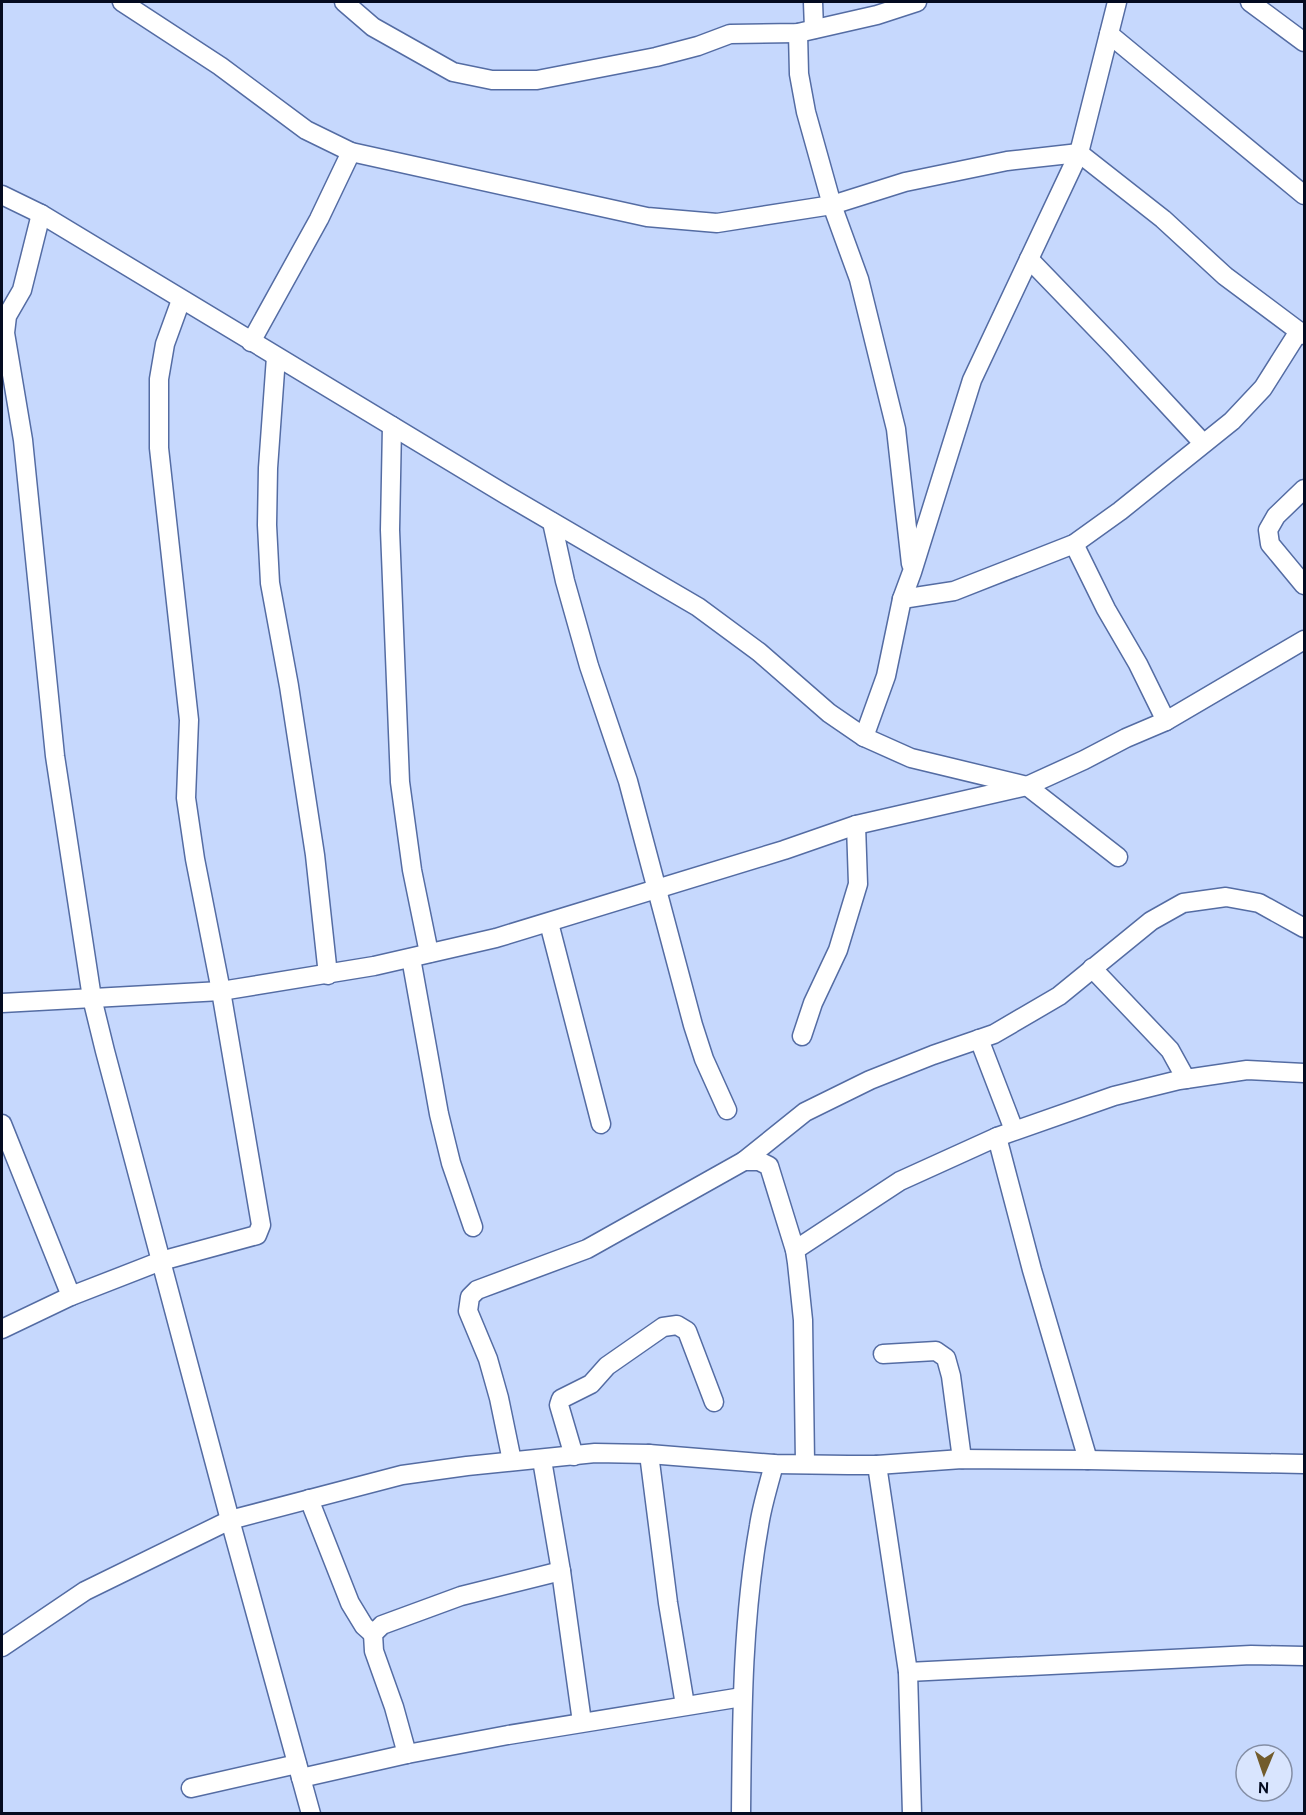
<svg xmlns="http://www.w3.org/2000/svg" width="1306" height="1815" viewBox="0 0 1306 1815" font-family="Overpass,sans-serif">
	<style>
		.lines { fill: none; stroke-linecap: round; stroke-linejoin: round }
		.minor-casing { stroke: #546ca3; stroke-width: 21 }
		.minor { stroke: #fff; stroke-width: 18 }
	</style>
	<rect width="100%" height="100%" fill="#c6d8fd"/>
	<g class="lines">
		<defs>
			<g id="minor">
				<polyline points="122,2 220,66 306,130 351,152 647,217 717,223 832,205 905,182 1007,161 1079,153 1163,219 1225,276 1304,335"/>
				<polyline points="344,2 373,27 453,72 492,80 537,80 656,57 698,46 730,34 798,33 877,15 917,2"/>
				<polyline points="813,2 814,29"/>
				<polyline points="1250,2 1304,42"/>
				<polyline points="798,33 799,74 806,112 832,205 859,279 896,429 911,564"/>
				<polyline points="1109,34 1304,195"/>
				<polyline points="2,195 41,214 508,496 698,607 759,652 829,713 864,737 911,758 1027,786 1118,857"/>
				<polyline points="41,214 22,290 7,316 5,333 23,440 55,756 92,998 105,1051 230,1520 311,1814"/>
				<polyline points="1029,259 1115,348 1203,443"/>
				<polyline points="251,342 319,219 351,152"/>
				<polyline points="276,357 268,468 267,525 270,583 289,686 315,855 328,975"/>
				<polyline points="392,426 390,530 400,782 412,870 429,953"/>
				<polyline points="1304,489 1276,516 1268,530 1270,544 1304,585"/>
				<polyline points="552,522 565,581 589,666 628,781 693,1025 704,1059 727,1110"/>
				<polyline points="1074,544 1106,609 1138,664 1166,721"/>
				<polyline points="902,599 954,591 1074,544 1120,511 1232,421 1263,388 1299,331"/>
				<polyline points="864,737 886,676 902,599 912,572 972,380 1079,153 1117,2"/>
				<polyline points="549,923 601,1124"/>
				<polyline points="411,958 439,1114 451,1163 473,1227"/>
				<polyline points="1092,968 1170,1050 1186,1079"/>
				<polyline points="2,1003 221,991 374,966 496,938 784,850 856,825 1027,786 1084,760 1126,738 1166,721 1304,640"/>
				<polyline points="802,1036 813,1003 838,950 858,884 856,825"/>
				<polyline points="979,1039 1014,1130"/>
				<polyline points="2,1124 71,1296"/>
				<polyline points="997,1137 1032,1270 1088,1460"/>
				<polyline points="744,1161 805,1112 870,1080 933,1055 994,1034 1059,996 1151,921 1183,903 1226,897 1259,903 1304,928"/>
				<polyline points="795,1250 900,1181 997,1137 1114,1096 1179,1080 1247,1070 1304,1073"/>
				<polyline points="2,1329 71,1296 161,1261 257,1235 261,1225 221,991 195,859 186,798 189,720 159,448 159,379 165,344 181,300"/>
				<polyline points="883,1354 936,1351 946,1358 951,1376 962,1459"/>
				<polyline points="649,1454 668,1603 685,1705"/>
				<polyline points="574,1456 559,1405 561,1399 591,1384 607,1366 663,1327 677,1325 687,1331 714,1402"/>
				<polyline points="542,1460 561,1571 582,1722"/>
				<polyline points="512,1461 499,1398 488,1359 468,1311 470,1297 477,1290 587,1249 744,1161 759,1161 769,1166 795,1250 797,1263 803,1320 805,1463"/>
				<polyline points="877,1465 908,1672 912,1814"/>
				<polyline points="309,1499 350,1603 364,1626 373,1634"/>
				<polyline points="2,1647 85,1591 230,1520 402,1475 467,1466 595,1453 649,1454 774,1464 848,1465 877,1465 962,1459 1088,1460 1304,1464"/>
				<polyline points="908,1672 1251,1655 1304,1656"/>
				<polyline points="407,1754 394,1707 374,1651 373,1634 382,1625 461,1596 561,1571"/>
				<polyline points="301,1778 407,1754 508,1735 742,1697"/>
				<polyline points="191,1788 297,1764"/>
				<path d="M 741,1814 C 742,1718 742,1621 759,1526 C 762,1505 769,1484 774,1464"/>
			</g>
		</defs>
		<use href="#minor" class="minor-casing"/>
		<use href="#minor" class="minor"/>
	</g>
	<rect width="1306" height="1815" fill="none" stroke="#040b20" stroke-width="6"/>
	<g transform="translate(1264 1773) rotate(182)"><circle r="28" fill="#d9e5fe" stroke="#848ea5" stroke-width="1.5"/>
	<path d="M0-4.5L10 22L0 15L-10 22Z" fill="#725c2c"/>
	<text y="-9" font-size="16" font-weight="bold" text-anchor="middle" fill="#040b20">N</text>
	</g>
</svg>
